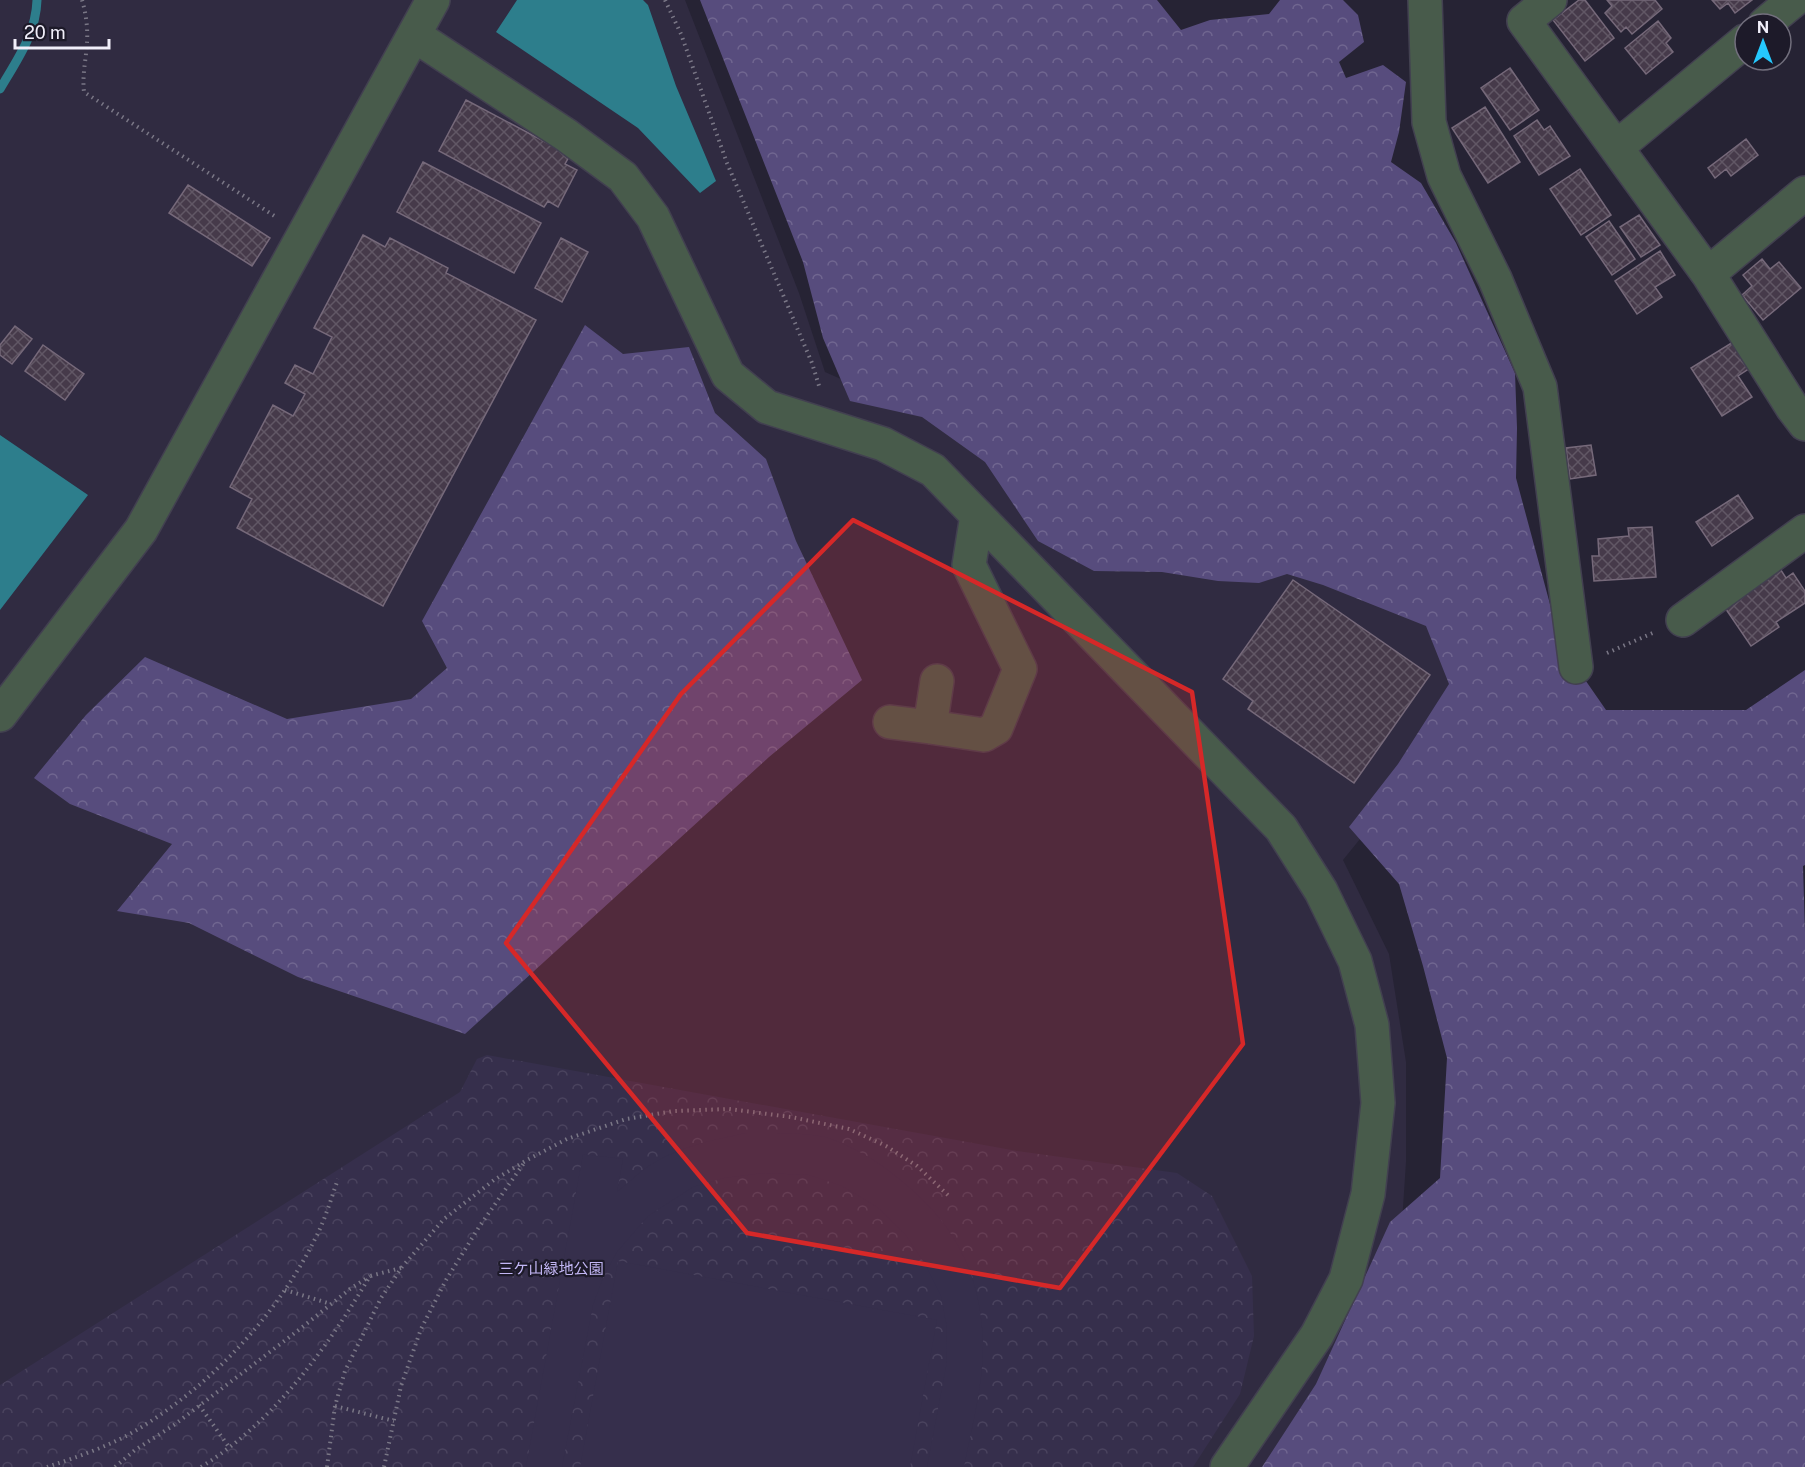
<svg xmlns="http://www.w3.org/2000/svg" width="1805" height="1467" font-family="'Public Sans','Noto Sans JP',sans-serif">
<defs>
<pattern id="forest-crowns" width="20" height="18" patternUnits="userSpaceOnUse" patternTransform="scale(1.5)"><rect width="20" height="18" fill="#574c7d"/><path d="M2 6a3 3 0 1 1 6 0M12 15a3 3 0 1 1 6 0" fill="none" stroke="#706690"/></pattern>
<pattern id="park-crowns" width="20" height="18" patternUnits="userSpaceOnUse" patternTransform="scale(1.5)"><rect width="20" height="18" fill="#362f4c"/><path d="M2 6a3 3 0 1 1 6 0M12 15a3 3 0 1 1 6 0" fill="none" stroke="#4a435e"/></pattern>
<pattern id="building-cross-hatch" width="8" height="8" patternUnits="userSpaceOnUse" patternTransform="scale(1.5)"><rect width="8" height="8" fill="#463a4a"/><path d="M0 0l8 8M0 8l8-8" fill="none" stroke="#615765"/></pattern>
</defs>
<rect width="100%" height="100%" fill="#262334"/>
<!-- built -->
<path fill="#302b41" d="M0 0H685L799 293 825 372 866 390 1331 556 1454 617 1476 696 1343 860 1389 954 1406 1062V1162L1400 1253 1288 1467H0Z"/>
<!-- forest -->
<path fill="url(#forest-crowns)" d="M700 0H1157L1181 30 1210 20 1269 14 1280 0H1343L1358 15 1364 42 1339 62 1346 78 1383 65 1406 82 1399 132 1391 162 1421 183 1456 243 1515 373 1517 428 1516 478 1561 645 1606 710H1746L1805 670V865L1803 866 1805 932V1467H1262L1316 1384 1390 1222 1440 1178 1447 1058 1423 966 1399 884 1349 827 1398 764 1449 684 1426 626 1323 585 1287 574 1259 583 1218 581 1162 572 1094 571 1038 541 985 462 922 417 850 401 823 338 803 262Z
M585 325 623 354 689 347 715 413 766 459 796 541 862 680 769 757 465 1034 298 977 189 923 117 911 172 844 70 804 34 778 86 715 145 657 287 719 411 699 447 668 422 621Z"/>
<!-- park -->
<path fill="url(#park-crowns)" d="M487 1055 1017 1151 1177 1173 1212 1196 1252 1276 1254 1336 1240 1394 1193 1467H0V1385L460 1092 477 1059Z"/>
<!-- pitch -->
<path fill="#362f4c" d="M747 1133C770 1133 803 1132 825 1137 846 1143 872 1158 889 1171 950 1217 979 1264 983 1340 984 1383 972 1426 964 1467H927L946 1367 947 1328 941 1296 925 1264 905 1234 877 1207 842 1186 809 1175 765 1173 724 1178 693 1187 648 1216 617 1252 604 1275 593 1305 562 1467H526L583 1154 623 1159 617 1192C626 1185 634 1177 642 1171 672 1148 711 1140 747 1133Z
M618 1261 937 1320 910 1467H580Z"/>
<!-- water -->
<path fill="#2d7e8c" d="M517 0H643L648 5 676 86 716 181 700 193 638 128 496 32Z
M0 435 88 495 0 610Z"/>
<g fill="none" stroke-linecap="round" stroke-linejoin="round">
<!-- stream -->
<path stroke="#2d7e8c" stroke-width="9" d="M0 89C17 60 36 34 37 0"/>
</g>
<!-- building -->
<path fill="url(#building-cross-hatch)" stroke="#76697a" stroke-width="1.5" d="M1579 0H1585L1614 38 1585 61 1553 20Z
M1607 0H1655L1662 9 1632 34 1626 27 1621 32 1605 13 1612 6Z
M1712 0H1752L1735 13 1728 3 1720 9Z
M1658 21 1671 38 1666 43 1673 52 1646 74 1625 48Z
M1510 68 1539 110 1510 130 1481 88Z
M466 100 570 155 565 164 577 170 558 207 548 201 544 207 439 151Z
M1485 107 1520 162 1488 183 1452 128Z
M1537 120 1544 130 1550 126 1570 156 1539 175 1514 136Z
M1746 139 1758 155 1731 176 1726 169 1715 178 1708 168Z
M423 162 541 223 514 273 397 212Z
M1580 169 1611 215 1581 235 1550 189Z
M188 185 270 238 252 266 169 213Z
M1639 215 1660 245 1641 257 1620 227Z
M1609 221 1635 259 1612 275 1586 237Z
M363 235 385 247 390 238 448 268 446 273 536 320 383 606 237 528 252 499 230 487 273 405 293 416 305 394 285 383 295 365 313 374 332 337 314 328Z
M561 238 588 252 562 302 535 288Z
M1660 251 1675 275 1655 287 1662 297 1637 314 1615 281Z
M1762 259 1770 269 1779 262 1801 288 1763 320 1742 295 1752 286 1743 275Z
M15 326 32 339 12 364 0 355V345Z
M1733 342 1750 368 1738 376 1752 397 1722 416 1691 368Z
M43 345 84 374 65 400 25 371Z
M1591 445 1596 475 1570 479 1566 448Z
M1738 495 1753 518 1712 546 1696 522Z
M1652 527 1656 577 1594 581 1592 556H1599L1598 539 1629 536 1628 528Z
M1777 564 1786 578 1793 573 1805 591V603L1776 622 1779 627 1751 646 1721 602Z
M1293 580 1430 675 1354 783 1248 709 1253 701 1223 679Z"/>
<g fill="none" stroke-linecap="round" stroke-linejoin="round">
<!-- minor casing -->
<g stroke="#424050" stroke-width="36">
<path id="minor" d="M1425 0 1429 122 1444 176 1495 279 1540 387 1576 667
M1550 0 1524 21 1708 274 1792 407 1805 424
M1765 24 1794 0
M414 35 566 135 623 177 653 217 728 375 767 407 883 444 933 470 1281 828 1321 891 1355 961 1372 1025 1378 1103 1368 1194 1346 1279 1317 1335 1227 1467
M1617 147 1745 41
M1708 274 1805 193
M1683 620 1805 531
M0 715 141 530 433 0
M890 722 930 727 984 735 996 728 1020 669 969 565 977 515
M930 727 937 681"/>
</g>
<!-- path -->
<path stroke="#7a7786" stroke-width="4" stroke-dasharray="1.5 4.5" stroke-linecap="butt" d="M82 0C86 13 88 29 87 43 86 60 82 75 84 92L276 217
M665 0 681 34 727 163 812 363 820 389
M1607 653 1655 632
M285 1290 331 1304
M199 1405 229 1447
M335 1406 394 1421
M47 1467C77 1457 113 1445 140 1428 212 1384 277 1315 315 1239 325 1220 331 1199 338 1179
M115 1467 135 1450 174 1425 300 1329 350 1289 370 1276
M201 1467C274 1422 327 1348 370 1276L401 1268
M327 1467 335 1406 345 1371 381 1298 402 1267 444 1219 494 1180 527 1160 567 1139 626 1119 674 1111 729 1109 791 1117 849 1129 886 1146 917 1166 951 1198
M384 1467 401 1386 421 1329 446 1280 479 1227 524 1163"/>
<!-- minor -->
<use href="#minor" stroke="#485b4b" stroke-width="33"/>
</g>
<!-- marked area -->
<path fill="#d62828" fill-opacity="0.2" stroke="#d62828" stroke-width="4.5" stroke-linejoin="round" d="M853 520 1192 692 1243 1044 1060 1288 747 1233 506 943 681 694Z"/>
<g text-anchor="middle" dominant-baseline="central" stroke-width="4.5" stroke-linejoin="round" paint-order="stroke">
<!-- park labels -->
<g font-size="15" fill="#c2b6f4" stroke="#1d1a29">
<text x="551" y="1268">三ケ山緑地公園</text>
</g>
</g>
<!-- north arrow -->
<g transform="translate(1763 42)"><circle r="28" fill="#1d1a29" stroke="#726f7d" stroke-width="1.5"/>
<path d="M0-4.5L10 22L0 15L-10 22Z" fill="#25c9fe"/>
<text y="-9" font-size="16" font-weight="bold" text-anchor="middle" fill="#f1effa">N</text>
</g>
<!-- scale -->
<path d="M15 39v9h94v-9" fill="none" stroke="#f1effa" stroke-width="3"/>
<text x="24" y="39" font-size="18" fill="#f1effa" stroke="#1d1a29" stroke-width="4.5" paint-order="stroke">20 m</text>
</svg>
